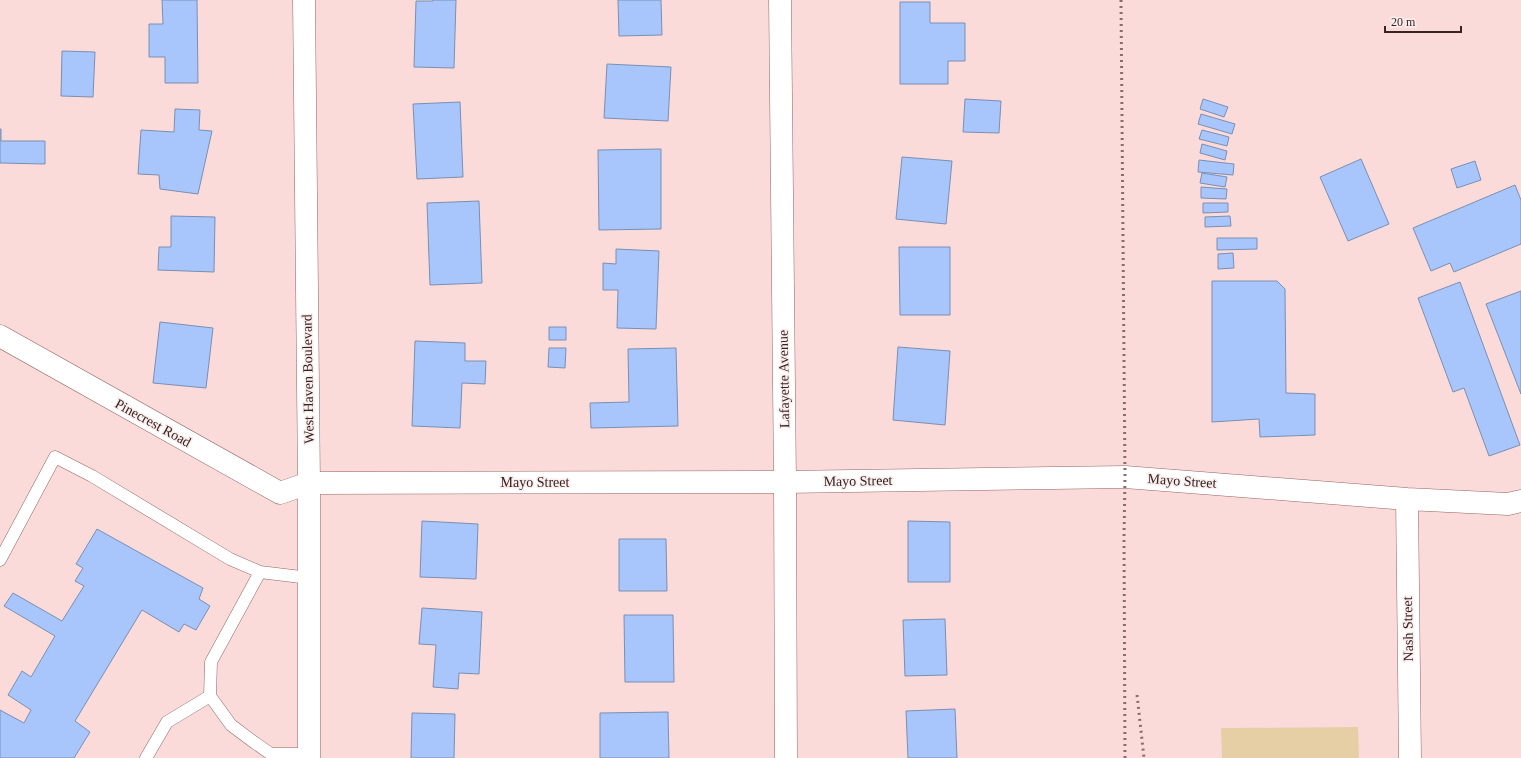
<svg xmlns="http://www.w3.org/2000/svg" width="1521" height="758" font-family="'Times New Roman',serif">
<rect width="100%" height="100%" fill="#fbdbd9"/>
<!-- green -->
<path fill="#e7cfa5" d="M1358 727 1359 758H1222L1221 728Z"/>
<!-- building -->
<path fill="#a8c6fc" stroke="#7a8fb3" d="M162 0H197L198 83H165V57H149V24H163Z
M433 0H456L454 68 414 67 416 1H433Z
M618 0H661L662 35 619 36Z
M900 2H930V23H965V61H948V84H900Z
M62 51 95 52 93 97 61 96Z
M607 64 671 67 668 121 604 118Z
M965 99 1001 101 999 133 963 132Z
M1203 99 1228 107 1224 117 1200 109Z
M460 102 463 177 417 179 413 104Z
M175 109 200 110 199 130 212 131 198 194 160 189 159 175 138 174 141 130 174 132Z
M1201 114 1235 124 1232 134 1198 124Z
M0 129H1V141H45V164L0 163Z
M1202 130 1229 137 1227 146 1199 139Z
M1202 144 1227 151 1225 160 1200 153Z
M661 149V229L599 230 598 150Z
M902 157 952 161 946 224 896 219Z
M1361 159 1389 224 1348 241 1320 177Z
M1199 160 1234 164 1233 175 1198 172Z
M1475 161 1481 180 1457 188 1451 169Z
M1202 173 1227 177 1225 187 1200 183Z
M1515 185 1521 200V244L1454 272 1450 263 1431 271 1413 228Z
M1201 187 1227 189 1226 199 1201 198Z
M479 201 482 283 430 285 427 203Z
M1203 203H1228V212L1203 213Z
M171 216 215 217 214 272 158 270 159 247H171Z
M1230 216 1231 226 1205 227V217Z
M1217 238H1257V249L1217 250Z
M899 247H950V315H900Z
M616 249 659 251 656 329 617 328 618 290H603V263L616 264Z
M1233 253 1234 268 1218 269V254Z
M1212 281H1277L1285 289 1286 393 1315 394V435L1260 437 1259 419 1212 422Z
M1460 282 1520 445 1489 456 1464 388 1453 392 1418 298Z
M1521 291V394L1486 304Z
M160 322 213 328 206 388 153 383Z
M549 327H566V340H549Z
M415 341 465 343V361H486L485 384 462 383 460 428 412 426Z
M898 347 950 351 945 425 893 420Z
M549 348H566L565 368 548 367Z
M676 348 678 426 591 428 590 403 629 402 628 349Z
M422 521 478 524 476 579 420 577Z
M908 521 950 522V582H908Z
M97 529 203 588 199 599 210 606 196 630 184 624 179 632 142 610 75 721 90 732 74 758H0V710L24 723 31 710 8 695 22 671 31 677 55 636 4 606 13 593 62 621 84 586 75 581 83 568 76 564Z
M619 539H666L667 591H619Z
M422 608 482 612 479 674 459 673 458 689 433 687 436 645 419 644Z
M624 615H673L674 682H625Z
M945 619 947 675 905 676 903 620Z
M955 709 957 758H908L906 711Z
M668 712 669 758H600V713Z
M412 713 455 714 454 758H411Z"/>
<g fill="none" stroke-linecap="round" stroke-linejoin="round">
<!-- lane casing -->
<g stroke="#936563" stroke-width="13">
<path id="lane" d="M0 560 55 457 92 476 230 559 260 572
M210 696 231 725 255 743 271 754H309
M146 758 167 722 210 696 211 662 260 572 309 578"/>
</g>
<!-- street casing -->
<g stroke="#936563" stroke-width="23">
<path id="street" d="M780 0 785 482 786 758
M0 336 280 493 309 483"/>
</g>
<!-- secondary casing -->
<g stroke="#936563" stroke-width="23">
<path id="secondary" d="M304 0 309 483V758
M309 483 785 482 1125 477 1407 499 1508 504 1521 501
M1407 499 1410 758"/>
</g>
<!-- lane -->
<use href="#lane" stroke="#fff" stroke-width="12"/>
<!-- street -->
<use href="#street" stroke="#fff" stroke-width="22"/>
<!-- secondary -->
<use href="#secondary" stroke="#fff" stroke-width="22"/>
<!-- rail -->
<path stroke="#866e6d" stroke-width="3" stroke-dasharray="2 4" stroke-linecap="butt" d="M1121 0 1125 477 1124 537 1125 758
M1137 695 1144 758"/>
</g>
<g text-anchor="middle" dominant-baseline="central" stroke-width="3" stroke-linejoin="round" paint-order="stroke">
<!-- street labels -->
<g font-size="14" fill="#362322" stroke="#f9eeed">
<text transform="translate(308 379) rotate(-91)">West Haven Boulevard</text>
<text transform="translate(784 379) rotate(-91)">Lafayette Avenue</text>
<text transform="translate(153 423) rotate(29)">Pinecrest Road</text>
<text transform="translate(858 481) rotate(-1)">Mayo Street</text>
<text transform="translate(1182 481) rotate(4)">Mayo Street</text>
<text x="535" y="482">Mayo Street</text>
<text transform="translate(1408 629) rotate(-91)">Nash Street</text>
</g>
</g>
<!-- scale -->
<path d="M1385 26v6h76v-6" fill="none" stroke="#362322" stroke-width="2"/>
<text x="1391" y="26" font-size="12" fill="#362322" stroke="#f9eeed" stroke-width="3" paint-order="stroke">20 m</text>
</svg>
